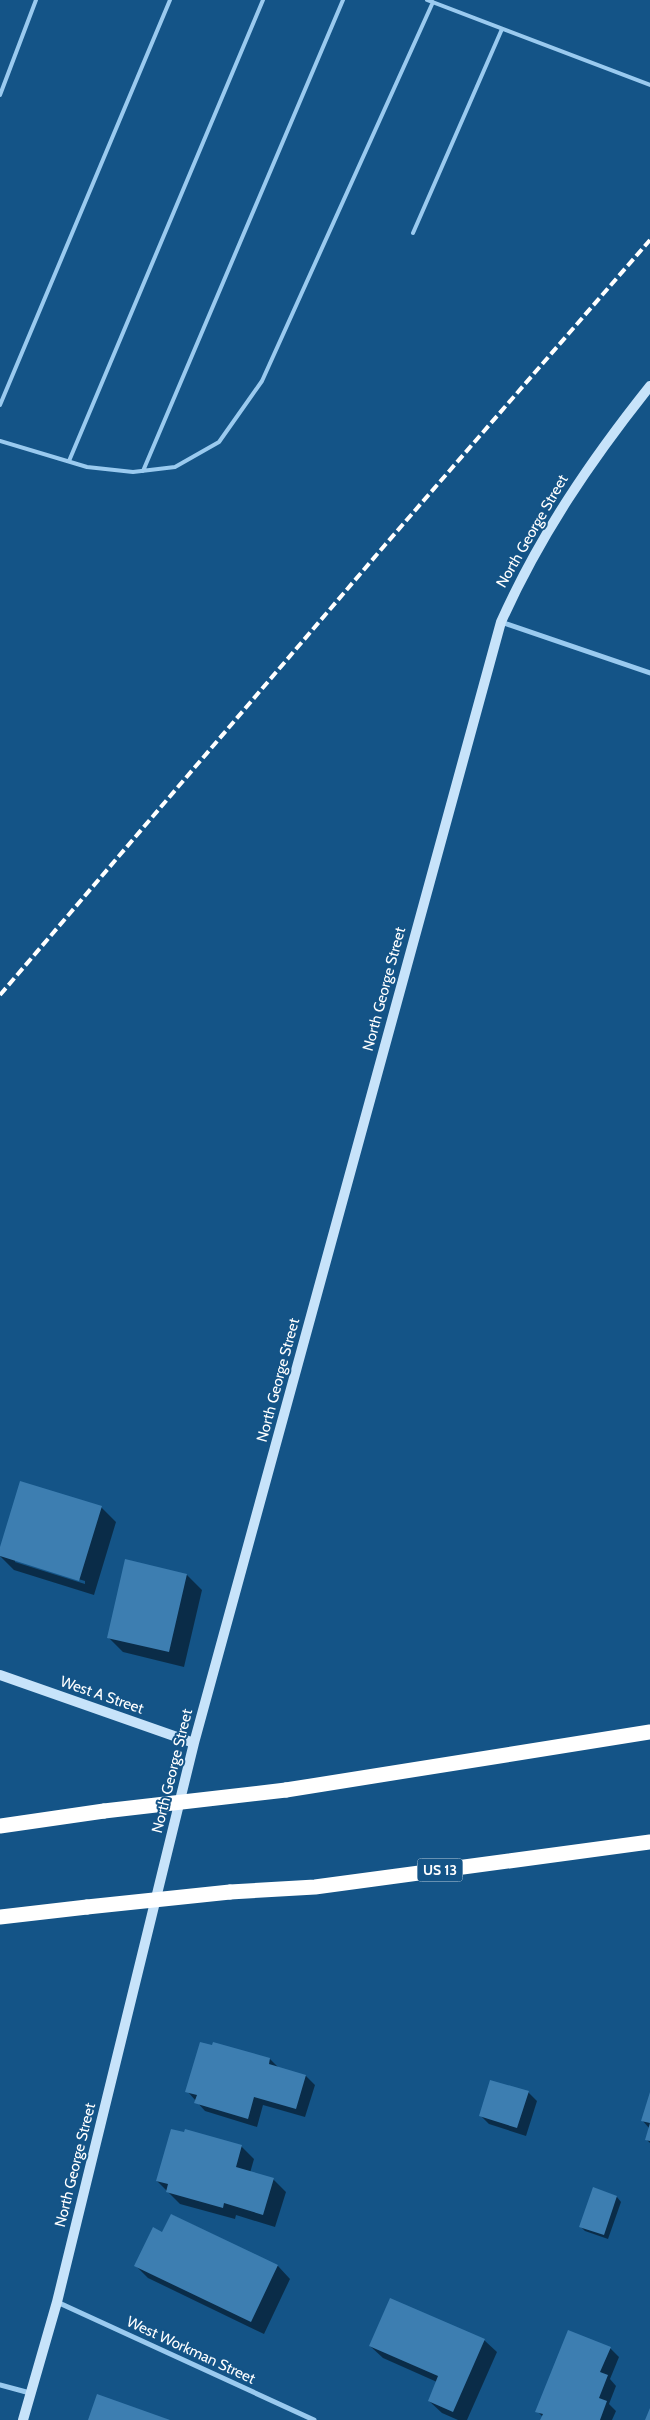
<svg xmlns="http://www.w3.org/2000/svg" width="650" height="2420" font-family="Cabin,sans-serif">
<rect width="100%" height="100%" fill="#145487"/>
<!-- shadow -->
<path fill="#0007" fill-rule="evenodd" d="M101 1507 116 1522 94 1595 14 1570 0 1556V1553ZM15 1560 85 1581V1584L15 1562Z
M126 1561 187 1575 202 1590 184 1667 123 1652 108 1637Z
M270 2059 279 2068 306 2076 315 2085 305 2117 263 2105 257 2127 205 2111 187 2091Z
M528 2092 537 2101 526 2136 489 2124 480 2115Z
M650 2095V2143L646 2139 649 2128 642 2120Z
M241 2146 254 2159 250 2173 273 2179 286 2192 275 2227 236 2215 235 2219 180 2204 157 2181Z
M594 2189 617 2197 621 2202 608 2239 585 2231 580 2226Z
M172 2215 278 2266 290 2279 264 2334 148 2278 136 2266 163 2234Z
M484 2340 497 2352 467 2420H458L442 2413 429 2401 437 2382 383 2358 370 2346Z
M610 2348 619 2357 610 2379 616 2386 609 2404 616 2411 612 2420H542L543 2417 537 2411Z"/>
<!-- building -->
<path fill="#3d7eb1" d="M20 1481 102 1506 79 1581 0 1556V1547Z
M125 1559 187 1574 169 1652 107 1638Z
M200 2042 212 2045 213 2042 270 2058 269 2064 306 2075 296 2109 254 2097 248 2119 194 2103 197 2095 185 2092Z
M490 2080 529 2091 517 2128 479 2116Z
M650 2092V2141L645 2140 650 2123 641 2121Z
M171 2129 184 2132 185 2129 242 2145 236 2167 274 2178 263 2215 224 2203 223 2208 166 2192 168 2184 156 2181Z
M593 2187 617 2196 604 2235 579 2227Z
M171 2214 278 2265 251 2322 134 2266 153 2227 162 2232Z
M390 2298 485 2339 453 2412 428 2401 438 2376 369 2346Z
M568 2330 611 2347 600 2372 608 2375 599 2398 607 2401 600 2420H540L543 2414 535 2412Z
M97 2394 170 2420H88Z
M650 2408V2420H645Z"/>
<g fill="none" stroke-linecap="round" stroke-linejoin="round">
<!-- lane -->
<path stroke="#9acaef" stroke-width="4" d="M427 0 650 85
M0 95 36 0
M413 233 502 29
M0 405 170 0
M0 441 87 467 133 472 175 467 219 442 262 381 433 2
M69 461 263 0
M143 471 343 0"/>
<!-- street -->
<path stroke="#9acaef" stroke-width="5" d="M501 622 650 673
M57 2302 314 2420
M0 2385 30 2393"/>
<!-- secondary -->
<path stroke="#c7e3fa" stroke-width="10" d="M0 1675 194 1743
M23 2420 57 2302 194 1743 501 622C540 535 591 460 650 386"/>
<!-- highway -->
<path stroke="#fff" stroke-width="15" d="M286 1790 650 1732
M0 1826 104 1811
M230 1892 315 1887 650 1842
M0 1917 87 1907"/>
<!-- rail -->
<path stroke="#fff" stroke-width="4" stroke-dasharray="9 4" stroke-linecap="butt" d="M0 995 385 545 650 240"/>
<!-- highway-bridge -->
<path stroke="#fff" stroke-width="15" d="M104 1811 286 1790
M87 1907 230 1892"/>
</g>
<g text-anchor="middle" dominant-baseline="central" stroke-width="4" stroke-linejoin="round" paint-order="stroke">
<!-- shield labels -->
<rect fill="#145487" stroke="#b8ccdb" stroke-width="1" x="417.5" y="1858.5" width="45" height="23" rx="4"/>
<g font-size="14" font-weight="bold" fill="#fff">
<text x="440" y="1870">US 13</text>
</g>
<!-- street labels -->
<g font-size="15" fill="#fff" stroke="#145487">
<text transform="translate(532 531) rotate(-60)">North George Street</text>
<text transform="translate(384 989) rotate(-75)">North George Street</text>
<text transform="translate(278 1380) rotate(-75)">North George Street</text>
<text transform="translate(102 1695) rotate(19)">West A Street</text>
<text transform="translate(172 1771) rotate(-76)">North George Street</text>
<text transform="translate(75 2165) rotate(-76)">North George Street</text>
<text transform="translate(191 2350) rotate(25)">West Workman Street</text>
</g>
</g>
</svg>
